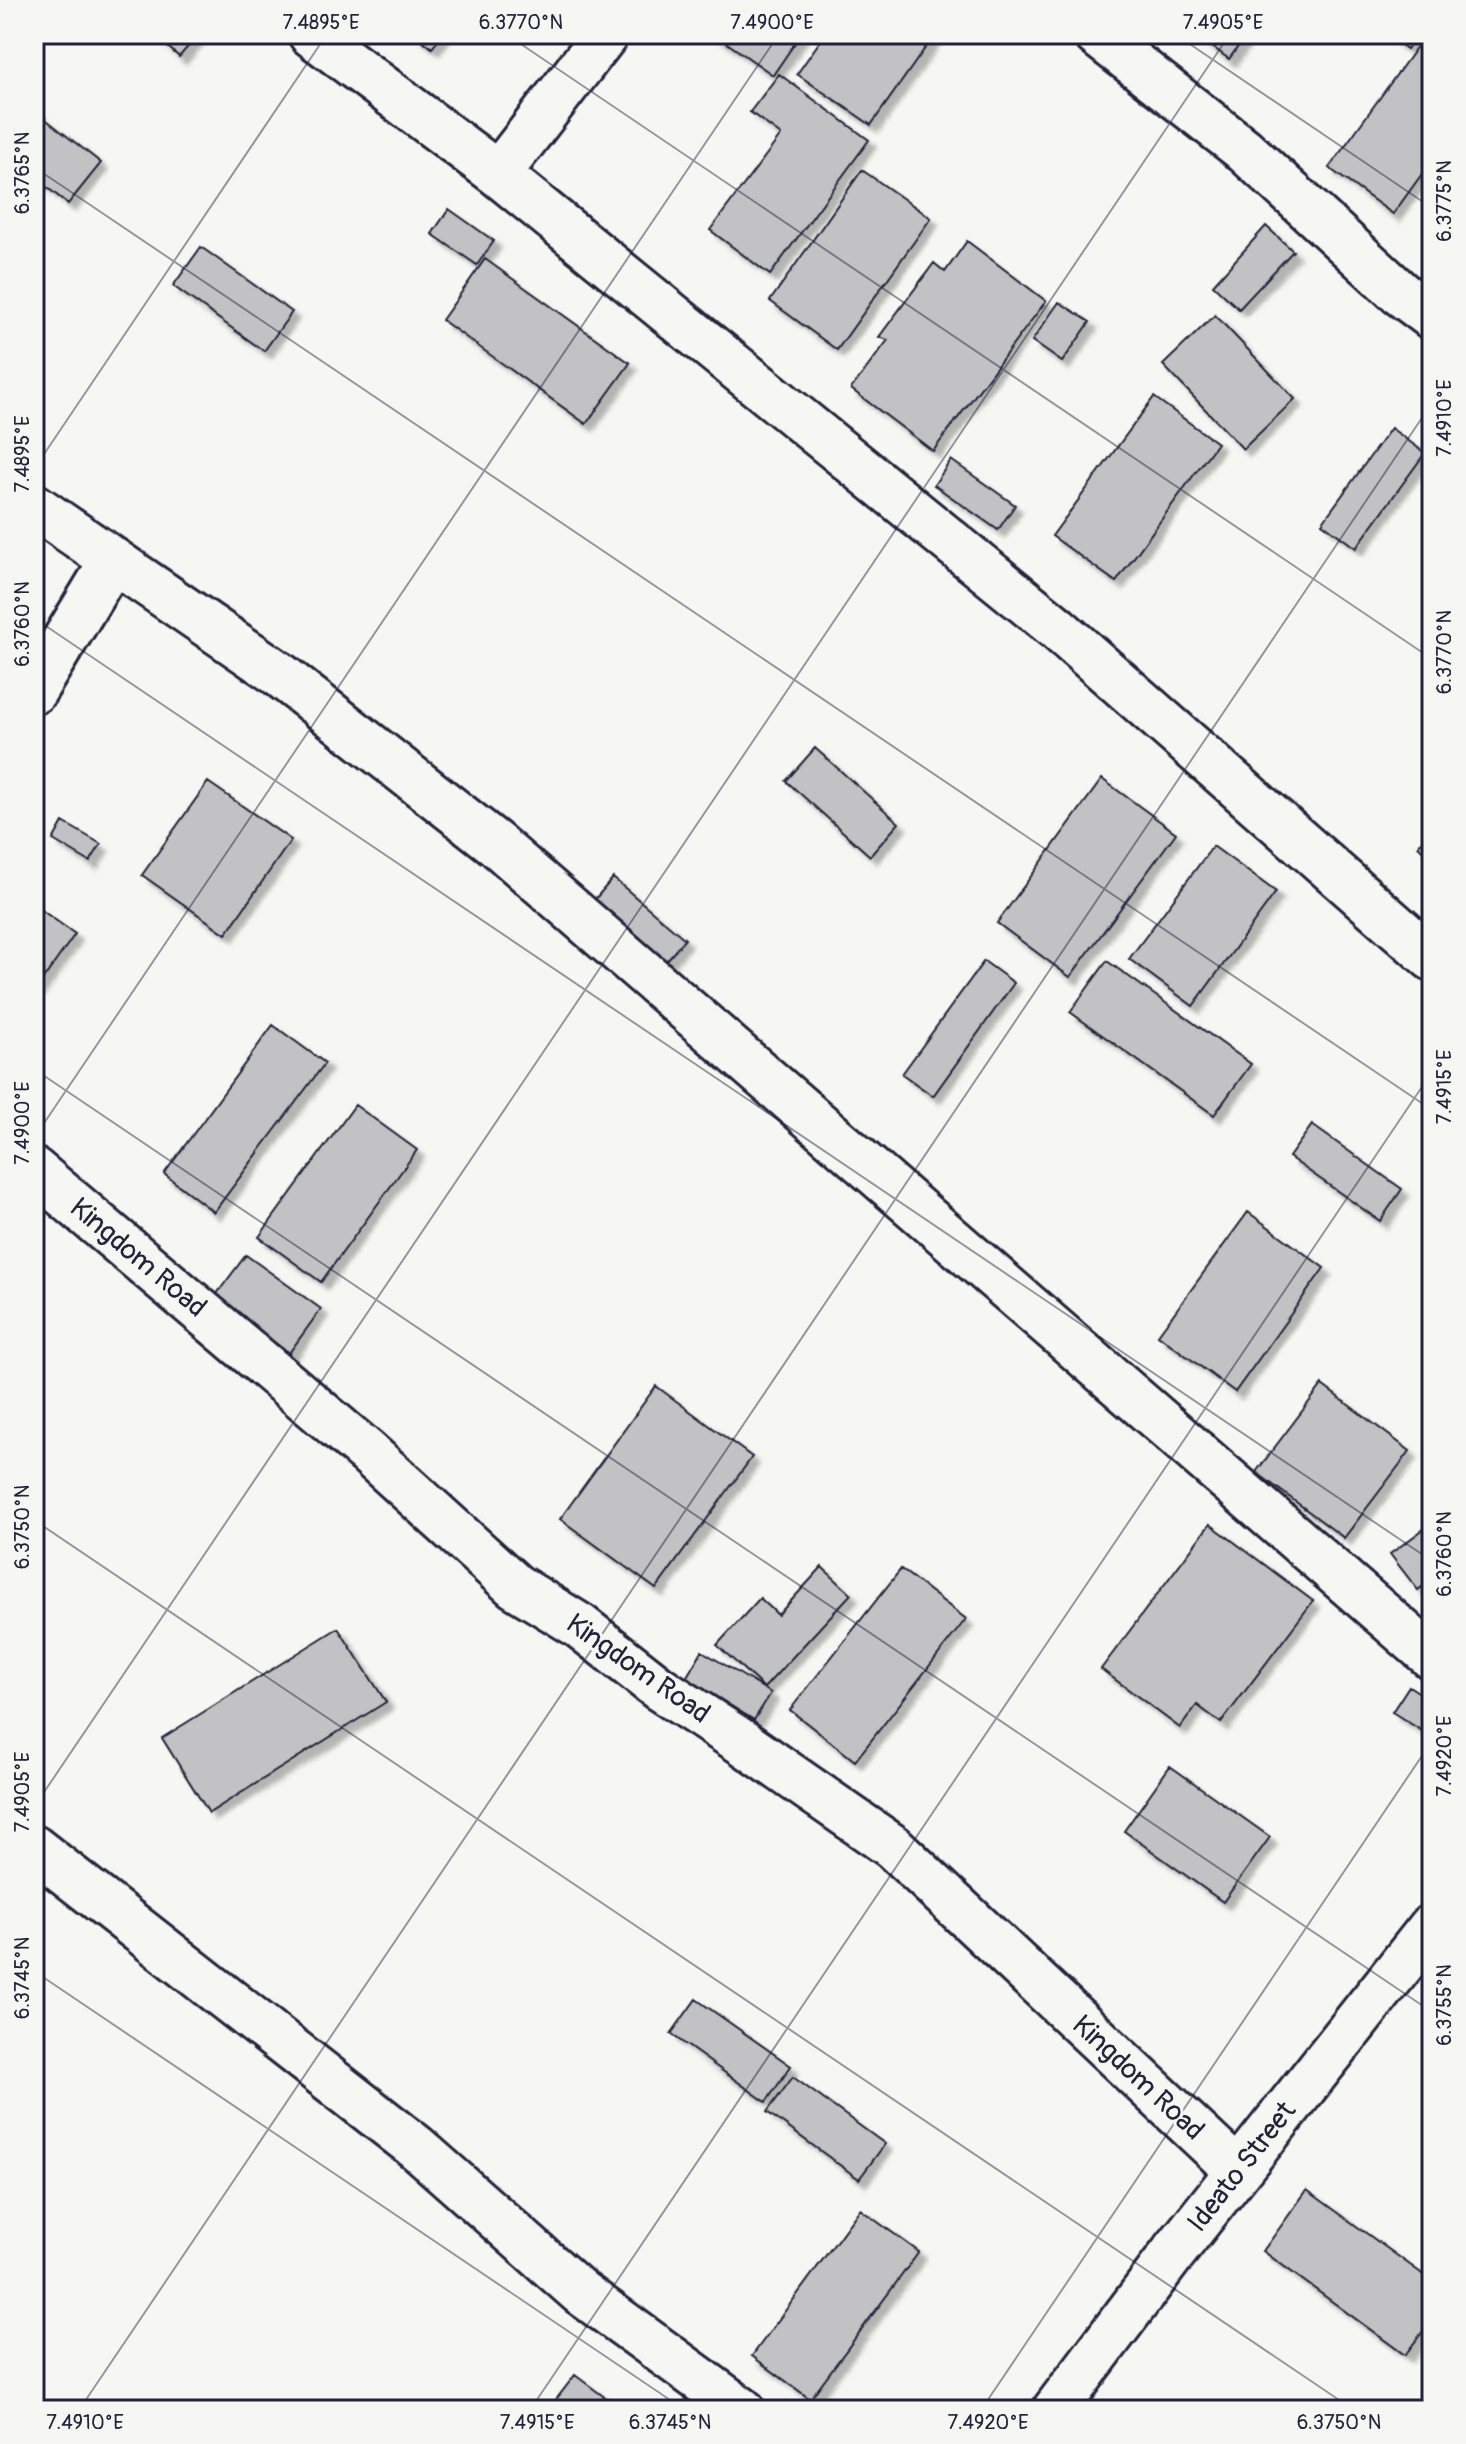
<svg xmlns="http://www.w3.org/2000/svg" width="1466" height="2444" font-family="Pangolin,sans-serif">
<defs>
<filter id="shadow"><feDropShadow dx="7" dy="7" stdDeviation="2" flood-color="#0004"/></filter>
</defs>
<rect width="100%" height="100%" fill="#f6f6f2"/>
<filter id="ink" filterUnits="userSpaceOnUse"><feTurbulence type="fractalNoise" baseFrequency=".0125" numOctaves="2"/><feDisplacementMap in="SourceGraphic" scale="16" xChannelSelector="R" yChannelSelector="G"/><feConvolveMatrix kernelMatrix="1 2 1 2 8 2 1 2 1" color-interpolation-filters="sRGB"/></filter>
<g filter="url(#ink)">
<!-- building -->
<path fill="#c2c2c4" stroke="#22223b" stroke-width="2" filter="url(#shadow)" d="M154 34H199L179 57Z
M414 34H443L432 48Z
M714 34H801L773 75Z
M825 34H935L871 125 797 74Z
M1195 34H1247L1229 59Z
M1386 34H1418L1407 49Z
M1426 34H1432V160L1393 214 1329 168Z
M779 74 869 140 770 275 710 230 781 135 750 112Z
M34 110 101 163 68 204 34 177Z
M862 170 931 218 837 350 770 301Z
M449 209 494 241 477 265 432 234Z
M1266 226 1293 251 1239 309 1213 285Z
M967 241 1046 301 933 451 851 389 888 340 879 337 934 263 945 272Z
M201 247 292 312 264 351 173 286Z
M485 259 630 363 586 424 442 320Z
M1059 302 1090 322 1062 362 1032 341Z
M1215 315 1295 399 1243 449 1163 365Z
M1154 397 1217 443 1116 582 1052 536Z
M1391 428 1425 453 1356 548 1322 523Z
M951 460 1015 505 998 530 934 485Z
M815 748 899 823 870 856 786 781Z
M1102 779 1176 833 1070 977 997 923Z
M208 782 291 840 226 934 142 875Z
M63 822 101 844 90 862 53 840Z
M1432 829V859L1418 846Z
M1213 846 1276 892 1193 1006 1129 959Z
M613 878 685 939 656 973 584 912Z
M34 905 75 934 34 992Z
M984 961 1014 983 933 1096 902 1074Z
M1107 961 1251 1064 1214 1115 1070 1012Z
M273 1025 325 1063 214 1212 164 1174Z
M355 1105 417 1150 321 1282 259 1237Z
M1312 1125 1402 1189 1380 1221 1289 1157Z
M1248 1212 1324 1268 1235 1392 1158 1335Z
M246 1255 321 1309 289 1353 213 1299Z
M1322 1385 1410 1451 1344 1538 1256 1472Z
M656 1386 752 1457 656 1589 560 1519Z
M1432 1523V1579L1418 1590 1390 1554Z
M1210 1524 1313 1601 1221 1723 1197 1705 1180 1728 1101 1669Z
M822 1567 851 1594 764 1688 717 1645 760 1598 778 1615Z
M901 1569 966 1619 855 1761 790 1710Z
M338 1628 386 1702 209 1813 162 1738Z
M702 1651 771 1693 754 1720 686 1678Z
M1409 1686 1432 1701V1737L1392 1712Z
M1170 1766 1270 1837 1223 1902 1124 1831Z
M696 1999 791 2066 766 2102 671 2034Z
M793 2077 885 2144 859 2179 767 2112Z
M1307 2190 1432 2281V2319L1405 2355 1263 2251Z
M860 2209 919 2252 810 2399 752 2356Z
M575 2375 622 2410H548Z"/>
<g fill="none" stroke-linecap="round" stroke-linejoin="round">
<!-- minor casing -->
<g stroke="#22223b" stroke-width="50">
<path id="minor" d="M311 34 498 174 1057 628 1432 958
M1096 34 1243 149 1400 293 1432 317
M498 174 606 34
M34 506 279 674 496 844 1432 1657
M34 691 113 560
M34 1170 366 1451 515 1586 580 1626 659 1688 742 1742 893 1847 1238 2171
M34 1848 416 2147 580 2292 742 2410
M1055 2410 1174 2252 1432 1926"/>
</g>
<!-- minor -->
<use href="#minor" stroke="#f6f6f2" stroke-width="44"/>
</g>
</g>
<!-- ticks -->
<path fill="none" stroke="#22223b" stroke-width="2" stroke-opacity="0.45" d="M506 34 1432 659M1175 34 1432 208M34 167 1432 1110M34 469 327 34M34 618 1432 1561M34 1069 1432 2012M34 1138 779 34M34 1520 1354 2410M34 1807 1230 34M34 1971 685 2410M79 2410 1432 403M530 2410 1432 1072M981 2410 1432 1741"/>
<g text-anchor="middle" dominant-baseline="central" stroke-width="6" stroke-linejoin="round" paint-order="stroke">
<!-- street labels -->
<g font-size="28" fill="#22223b" stroke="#f6f6f2">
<text transform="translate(138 1258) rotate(40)">Kingdom Road</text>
<text transform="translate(638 1669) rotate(35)">Kingdom Road</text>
<text transform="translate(1138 2078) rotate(43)">Kingdom Road</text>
<text transform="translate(1242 2167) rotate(-52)">Ideato Street</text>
</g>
</g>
<!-- margin -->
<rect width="1466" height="2444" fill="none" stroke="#f6f6f2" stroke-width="88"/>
<rect x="44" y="44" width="1378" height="2356" fill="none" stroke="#22223b" stroke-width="3"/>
<g font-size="20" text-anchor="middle" fill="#22223b">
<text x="321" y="29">7.4895°E</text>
<text x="521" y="29">6.3770°N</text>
<text x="772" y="29">7.4900°E</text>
<text x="1223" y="29">7.4905°E</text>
<text transform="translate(22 173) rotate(-90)" y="7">6.3765°N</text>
<text transform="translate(1444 201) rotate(-90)" y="7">6.3775°N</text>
<text transform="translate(1444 418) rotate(-90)" y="7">7.4910°E</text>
<text transform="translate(22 454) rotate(-90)" y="7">7.4895°E</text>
<text transform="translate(22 624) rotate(-90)" y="7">6.3760°N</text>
<text transform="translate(1444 652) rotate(-90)" y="7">6.3770°N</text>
<text transform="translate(1444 1087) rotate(-90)" y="7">7.4915°E</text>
<text transform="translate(22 1123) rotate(-90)" y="7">7.4900°E</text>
<text transform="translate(22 1527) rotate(-90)" y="7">6.3750°N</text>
<text transform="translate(1444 1554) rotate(-90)" y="7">6.3760°N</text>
<text transform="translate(1444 1756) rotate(-90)" y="7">7.4920°E</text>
<text transform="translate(22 1792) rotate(-90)" y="7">7.4905°E</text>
<text transform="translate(22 1978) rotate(-90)" y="7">6.3745°N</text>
<text transform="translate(1444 2005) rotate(-90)" y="7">6.3755°N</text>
<text x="85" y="2429">7.4910°E</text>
<text x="537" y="2429">7.4915°E</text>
<text x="670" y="2429">6.3745°N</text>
<text x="988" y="2429">7.4920°E</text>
<text x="1339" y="2429">6.3750°N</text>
</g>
</svg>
